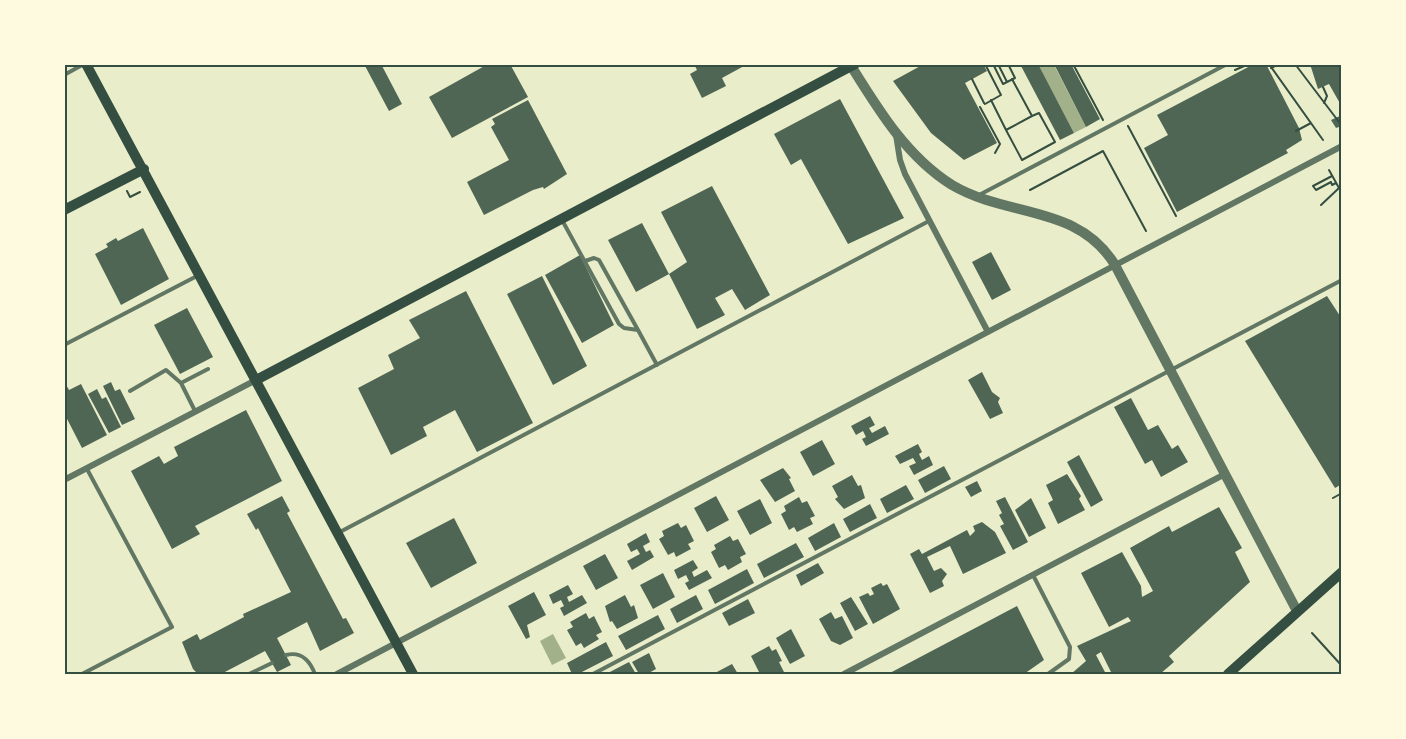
<svg xmlns="http://www.w3.org/2000/svg" width="1406" height="739" font-family="Lato,sans-serif">
<rect width="100%" height="100%" fill="#e9edc9"/>
<!-- water -->
<path fill="#a3b18a" d="M1038 65H1054L1086 127 1074 133Z
M553 634 566 658 552 665 540 641Z"/>
<!-- building -->
<path fill="#4f6655" d="M364 64H381L402 104 389 111Z
M488 64H510L528 97 452 138 429 97Z
M694 64H743L744 66 722 78 726 86 702 98 690 74 697 70Z
M924 64H983L987 71 965 83 997 143 964 160 931 133 893 81Z
M1020 64H1038L1074 133 1060 140Z
M1054 64H1071L1100 119 1086 127Z
M1254 64H1266L1299 128 1302 140 1286 150 1288 153 1177 212 1144 148 1168 135 1157 115Z
M1310 64H1342V107L1329 84 1318 89Z
M840 99 904 218 848 244 801 159 791 165 774 134Z
M528 100 567 174 544 189 543 187 533 190 484 215 467 182 509 160 491 127 495 124 492 119Z
M1342 115V126L1336 128 1331 120Z
M712 186 770 295 745 310 732 289 715 298 725 315 697 329 669 274 687 262 661 212Z
M642 223 669 274 636 292 608 240Z
M143 228 169 279 121 305 95 254 108 247 106 244 116 238 118 241Z
M991 252 1011 290 992 300 972 262Z
M580 255 614 325 582 343 545 275Z
M542 276 587 366 553 385 507 294Z
M466 291 533 423 477 452 455 410 423 427 427 436 391 455 358 388 394 369 388 355 420 338 409 320Z
M1327 296 1342 319V484L1335 488 1245 341Z
M187 308 213 357 180 374 154 325Z
M982 372 992 392 1000 398 998 402 1003 413 990 419 968 380Z
M64 381 69 390 81 384 107 435 82 448 64 413Z
M111 382 115 391 120 389 135 419 122 425 103 386Z
M97 389 102 399 106 397 121 427 109 433 88 394Z
M1131 398 1148 430 1158 425 1172 449 1178 445 1188 462 1161 477 1152 460 1145 464 1114 407Z
M246 410 282 481 195 526 200 534 172 549 131 471 159 456 164 464 178 456 174 447Z
M870 416 875 425 869 428 872 433 885 426 889 434 866 446 862 439 866 437 863 431 856 435 851 426Z
M822 440 835 464 813 476 800 452Z
M918 444 922 452 919 454 922 460 929 456 933 465 914 475 909 466 916 463 913 458 900 464 895 456Z
M1079 455 1103 500 1091 507 1067 462Z
M944 466 951 479 925 493 918 480Z
M783 468 791 478 789 479 795 491 775 502 760 480Z
M1067 474 1081 496 1079 499 1085 510 1058 524 1048 503 1053 500 1046 485Z
M852 475 858 486 861 485 865 498 844 509 835 499 838 497 832 486Z
M977 481 982 491 971 497 965 487Z
M906 485 914 499 887 513 880 499Z
M282 496 290 511 287 513 343 619 346 618 354 633 320 651 307 622 277 638 291 665 277 672 265 651 221 674H198L193 669 182 642 197 634 200 640 244 617 243 614 291 592 258 528 256 530 247 514Z
M716 496 729 520 707 532 694 508Z
M799 497 802 503 807 501 815 516 810 518 813 524 797 532 794 527 789 530 781 514 786 511 784 506Z
M1005 497 1028 542 1013 550 1000 526 1004 524 999 515 1002 513 996 501Z
M1031 498 1046 528 1029 537 1015 510Z
M760 499 772 523 750 535 737 511Z
M870 504 877 518 850 532 843 519Z
M1219 507 1242 548 1235 552 1250 582 1169 656 1174 662 1160 674H1112L1101 652 1096 655 1106 674H1071L1086 661 1077 646 1131 621 1128 617 1109 627 1081 573 1122 552 1141 586 1142 597 1153 591 1130 548 1169 526 1172 532Z
M454 518 477 563 431 588 406 543Z
M982 522 995 532 1006 553 963 574 950 546 927 557 934 571 941 568 947 574 942 581 944 586 930 593 910 554 919 549 922 554 967 530 970 536 975 531 973 526Z
M678 523 681 528 686 525 694 541 688 544 691 549 676 557 674 552 668 555 659 539 664 536 662 531Z
M834 523 841 537 815 551 808 538Z
M646 533 650 542 643 546 646 552 650 550 654 557 632 570 627 561 640 554 637 549 631 552 627 544Z
M730 536 733 541 738 539 746 554 740 557 742 562 728 570 725 565 719 568 711 552 716 549 714 545Z
M796 543 804 557 764 578 757 564Z
M605 554 618 578 596 590 583 566Z
M693 560 698 568 692 572 694 577 707 570 712 578 689 590 685 583 689 581 686 575 678 579 674 570Z
M818 563 824 573 801 586 796 575Z
M747 569 754 583 715 604 708 590Z
M663 573 675 597 653 609 640 585Z
M881 583 883 586 887 584 900 609 873 624 859 597 868 593 870 596 874 594 871 588Z
M568 585 573 594 567 597 569 602 582 595 587 603 564 616 560 608 564 606 561 600 553 604 549 595Z
M534 592 546 615 527 625 530 637 526 639 508 606Z
M625 595 631 607 634 605 638 618 617 629 612 621 610 622 605 606Z
M696 595 703 609 677 623 670 609Z
M851 597 868 624 855 631 840 603Z
M748 599 755 613 729 626 722 613Z
M1017 606 1044 660 1024 674H888Z
M831 612 835 619 842 616 853 638 840 645 831 641 819 619Z
M586 613 589 619 594 616 602 632 596 635 599 639 584 648 581 643 576 646 567 630 573 627 570 622Z
M658 615 665 629 626 650 618 636Z
M791 629 805 656 790 664 776 638Z
M606 642 613 656 578 674H572L567 663Z
M769 646 772 651 776 649 782 661 779 662 784 672 779 674H760L751 656Z
M649 653 656 669 647 674H639L632 662Z
M629 662 636 674H606Z
M732 664 738 674H713Z"/>
<g fill="none" stroke-linecap="round" stroke-linejoin="round">
<!-- path -->
<path stroke="#344e41" stroke-width="2" d="M993 64 1003 84 1007 82 998 64
M1073 64 1103 120
M1269 64 1323 140
M1295 64 1342 126
M1271 68 1279 64
M1235 70 1249 64
M972 79 984 103
M1007 82 1015 78 1008 64
M1323 87 1327 96 1324 103
M991 100 1006 130 1032 116 1012 79
M985 104 1001 95 985 64
M980 107 1000 144 995 153
M1128 126 1176 216
M1006 130 1022 160 1055 142 1039 113 1032 116
M1296 131 1311 123
M1332 176 1313 186 1316 190 1331 182 1332 185 1336 183
M1030 190 1103 151 1146 231
M127 191 130 197 140 192
M1321 205 1339 188 1329 170
M1333 498 1342 493
M1312 633 1342 666"/>
<!-- service -->
<path stroke="#617663" stroke-width="4" d="M64 75 84 64
M981 194 1227 64
M562 220 619 324 624 328 638 330 657 365
M585 261 594 258 599 260 638 330
M64 345 197 276
M130 391 166 370 181 383
M195 411 181 383 208 369
M338 533 929 221
M1033 575 1070 647 1069 659 1048 674
M286 655C302 651 310 661 315 674
M82 674 172 627 87 469
M249 674 272 663
M593 674 1342 280"/>
<!-- minor -->
<path stroke="#617663" stroke-width="6" d="M896 135 900 160 905 174 988 332
M64 480 256 380
M337 674 1342 146
M844 674 1225 474"/>
<!-- tertiary -->
<path stroke="#617663" stroke-width="10" d="M850 64C878 109 906 156 952 185 1008 218 1078 204 1115 265L1297 611"/>
<!-- secondary -->
<path stroke="#344e41" stroke-width="10" d="M86 64 413 674
M64 210 144 169
M256 380 855 64
M1228 674 1342 572"/>
</g>
<!-- border -->
<rect width="1406" height="739" fill="none" stroke="#fefae0" stroke-width="132"/>
<rect x="66" y="66" width="1274" height="607" fill="none" stroke="#344e41" stroke-width="2"/>
</svg>
